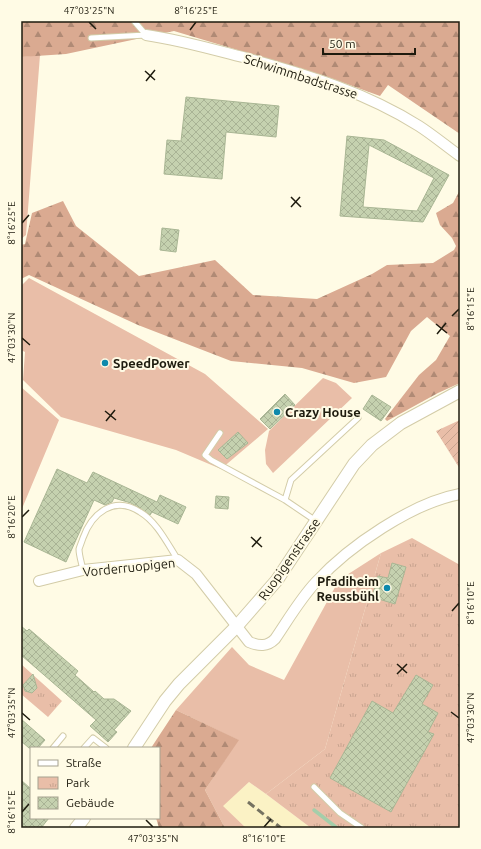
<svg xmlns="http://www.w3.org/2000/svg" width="481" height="849" font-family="Ubuntu,sans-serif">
<defs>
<pattern id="forest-firs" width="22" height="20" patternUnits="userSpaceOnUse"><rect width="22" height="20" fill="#daaa91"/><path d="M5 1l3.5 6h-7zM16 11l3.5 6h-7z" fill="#b08a75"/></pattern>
<pattern id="park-tufts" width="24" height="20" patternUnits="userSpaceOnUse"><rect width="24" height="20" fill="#e9bea8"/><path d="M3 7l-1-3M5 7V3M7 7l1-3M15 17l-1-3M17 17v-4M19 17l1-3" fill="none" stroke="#c7a38f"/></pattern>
<pattern id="garden-furrows" width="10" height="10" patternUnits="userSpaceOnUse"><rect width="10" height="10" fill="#e9bea8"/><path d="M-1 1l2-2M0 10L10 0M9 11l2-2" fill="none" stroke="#c7a38f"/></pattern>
<pattern id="building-cross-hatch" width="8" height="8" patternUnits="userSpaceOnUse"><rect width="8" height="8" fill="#c5d1af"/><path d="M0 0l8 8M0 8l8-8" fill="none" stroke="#a9b395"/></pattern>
</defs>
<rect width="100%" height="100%" fill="#fffbe5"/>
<!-- built -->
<path fill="#fbf2c5" d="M249 782 266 794 311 828H246L222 806Z"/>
<!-- grass -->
<path fill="#e9bea8" d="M40 55 26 235 21 239V57Z
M29 278 205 374 268 429 221 469 176 450 61 417 23 380 25 352 21 350V286Z
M323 378 336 383 352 398 273 473 266 464 265 450 269 431Z
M21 387 59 420 21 511Z
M381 553 325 749 266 794 249 782 223 806 246 828H225L205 790 238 740 176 710 232 647 249 665 284 680 339 580Z"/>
<!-- forest -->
<path fill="url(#forest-firs)" d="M21 21H460V134L388 85 380 96 322 75 174 31 66 54 21 57Z
M460 190V383L438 393 387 421 385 419 419 375 436 360 450 336 427 317 411 331 386 377 354 383 302 368 231 361 138 325 29 275 21 279V245L25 244 32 213 63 201 76 226 139 276 215 260 253 295 317 299 372 274 387 265 433 263 454 250 456 246 452 238 440 225 436 213 453 203Z
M176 710 239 740 205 790 225 828H159L156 818H159V748H151Z"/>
<!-- park -->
<path fill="url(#park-tufts)" d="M412 538 460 565V828H311L266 794 325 749 381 553Z
M21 664 62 701 48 717 21 694Z"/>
<!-- garden -->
<path fill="url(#garden-furrows)" d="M460 420V469L436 431Z"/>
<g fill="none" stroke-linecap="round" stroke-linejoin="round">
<!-- stream -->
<path stroke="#a4ceaa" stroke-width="3.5" d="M314 810 337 828"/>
</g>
<!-- building -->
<path fill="url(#building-cross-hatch)" stroke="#a9b694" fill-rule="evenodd" d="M186 97 279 106 276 137 226 132 222 179 164 174 167 140 181 141Z
M347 136 384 140 449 175 423 222 340 216ZM369 145 434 178 417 211 363 207Z
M162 228 179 230 176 252 160 250Z
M285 394 295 405 270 429 260 419Z
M372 395 391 407 381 421 363 409Z
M238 432 248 443 227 459 218 450Z
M57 469 87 483 93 472 157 502 160 495 186 507 178 524 152 512 150 515 131 503 114 498 112 502 105 505 94 500 66 562 24 542Z
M216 496 229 497 228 509 215 508Z
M392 563 406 567 395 604 372 597 378 576 388 578Z
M21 626 27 631 29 629 78 671 75 675 94 692 95 691 104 699H114L131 711 114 730 117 732 108 742 90 726 96 720 21 655Z
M33 674 37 688 32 693 25 691 23 685Z
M416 675 433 685 422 704 438 713 428 732 434 734 391 812 330 778 372 701 393 713Z
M21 719 45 740 38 748H29L21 741Z
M21 780 31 789V818H49L41 828H21Z"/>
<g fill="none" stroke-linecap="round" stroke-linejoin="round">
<!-- service casing -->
<g stroke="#d3cca8" stroke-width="7">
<path id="service" d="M134 21 146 35
M91 38 146 35
M220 433 205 455 211 460 285 500
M316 521 285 500 291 480 358 418
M83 570C82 564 79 556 79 549 80 546 82 541 83 538 92 513 114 495 140 512 157 522 167 543 178 560
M53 748 63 736
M84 748 93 738 106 748
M314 787 340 813 362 828"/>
</g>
<!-- minor casing -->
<g stroke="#d3cca8" stroke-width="12">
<path id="minor" d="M146 35C181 40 215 50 250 59 308 75 367 93 419 126 433 135 446 146 460 156
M39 581 83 570 178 560 196 574 249 642C259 646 267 647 275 639 288 620 300 599 316 582 349 546 412 503 460 494"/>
</g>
<!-- tertiary casing -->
<g stroke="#d3cca8" stroke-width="14">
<path id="tertiary" d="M134 748 165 701 179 684 236 627 277 580 354 464 372 445 401 423 460 391
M76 828 84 818"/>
</g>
<!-- service -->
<use href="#service" stroke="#fff" stroke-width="5"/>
<!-- minor -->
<use href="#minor" stroke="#fff" stroke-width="10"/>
<!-- tertiary -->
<use href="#tertiary" stroke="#fff" stroke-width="12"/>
<!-- rail -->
<path stroke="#757261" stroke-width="3" stroke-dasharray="8 4" stroke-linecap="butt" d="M248 802 281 828"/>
</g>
<!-- ticks -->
<path fill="none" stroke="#1e1b0e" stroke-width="1.5" d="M89 22 96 29M190 30 196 22M145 71 155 80M146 81 155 70M291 197 301 207M291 207 300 197M22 223 29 215M452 316 459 309M436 324 447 333M437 334 446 323M22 338 30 345M105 411 116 420M106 421 115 410M22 517 29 510M251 537 262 547M252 547 261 537M452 611 459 603M397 664 407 673M397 674 407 664M451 712 459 718M22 713 30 720M22 812 29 804M146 820 153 827M264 827 271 819"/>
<!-- markers -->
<g fill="#0d89ac" stroke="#fffbe5" stroke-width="1.5">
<circle cx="105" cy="363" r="4"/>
<circle cx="277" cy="412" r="4"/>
<circle cx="387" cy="588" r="4"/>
</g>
<g text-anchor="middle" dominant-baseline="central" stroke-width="4" stroke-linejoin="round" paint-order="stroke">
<!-- street labels -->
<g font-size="13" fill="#1e1b0e" stroke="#fffbe5">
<text transform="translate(301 76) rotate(18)">Schwimmbadstrasse</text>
<text transform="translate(289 559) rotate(-55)">Ruopigenstrasse</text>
<text transform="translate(129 567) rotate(-6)">Vorderruopigen</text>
</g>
<!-- poi labels -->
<g font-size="13" font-weight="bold" fill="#1e1b0e" stroke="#fffbe5" text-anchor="start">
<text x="113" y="363">SpeedPower</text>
<text x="285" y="412">Crazy House</text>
<text x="379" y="581" text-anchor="end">Pfadiheim<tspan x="379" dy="15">Reussbühl</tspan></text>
</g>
</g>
<!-- border -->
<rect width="481" height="849" fill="none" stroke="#fffbe5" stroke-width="44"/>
<!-- legend -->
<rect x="30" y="747" width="130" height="72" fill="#fffbe5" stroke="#a5a18f"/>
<rect x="38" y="760" width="20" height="6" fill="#ffffff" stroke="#a5a18f"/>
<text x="66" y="767" font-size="12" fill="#1e1b0e">Straße</text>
<rect x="38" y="777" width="20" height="12" fill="url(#park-tufts)" stroke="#a5a18f"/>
<text x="66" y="787" font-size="12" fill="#1e1b0e">Park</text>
<rect x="38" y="797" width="20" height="12" fill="url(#building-cross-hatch)" stroke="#a5a18f"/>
<text x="66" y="807" font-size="12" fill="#1e1b0e">Gebäude</text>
<!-- scale -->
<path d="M323 48v6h92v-6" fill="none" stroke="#1e1b0e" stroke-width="2"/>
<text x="329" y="48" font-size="12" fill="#1e1b0e" stroke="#fffbe5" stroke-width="3" paint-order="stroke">50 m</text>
<rect x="22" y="22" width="437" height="805" fill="none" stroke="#1e1b0e" stroke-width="1.5"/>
<g font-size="10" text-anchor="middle" fill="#1e1b0e">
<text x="89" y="14">47°03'25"N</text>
<text x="196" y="14">8°16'25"E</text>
<text transform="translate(11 223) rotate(-90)" y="4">8°16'25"E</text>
<text transform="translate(470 309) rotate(-90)" y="4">8°16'15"E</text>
<text transform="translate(11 338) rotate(-90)" y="4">47°03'30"N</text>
<text transform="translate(11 517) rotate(-90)" y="4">8°16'20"E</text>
<text transform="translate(470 603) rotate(-90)" y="4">8°16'10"E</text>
<text transform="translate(11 713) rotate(-90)" y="4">47°03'35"N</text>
<text transform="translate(470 718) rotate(-90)" y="4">47°03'30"N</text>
<text transform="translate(11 812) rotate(-90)" y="4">8°16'15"E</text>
<text x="153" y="842">47°03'35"N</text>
<text x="264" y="842">8°16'10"E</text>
</g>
</svg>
